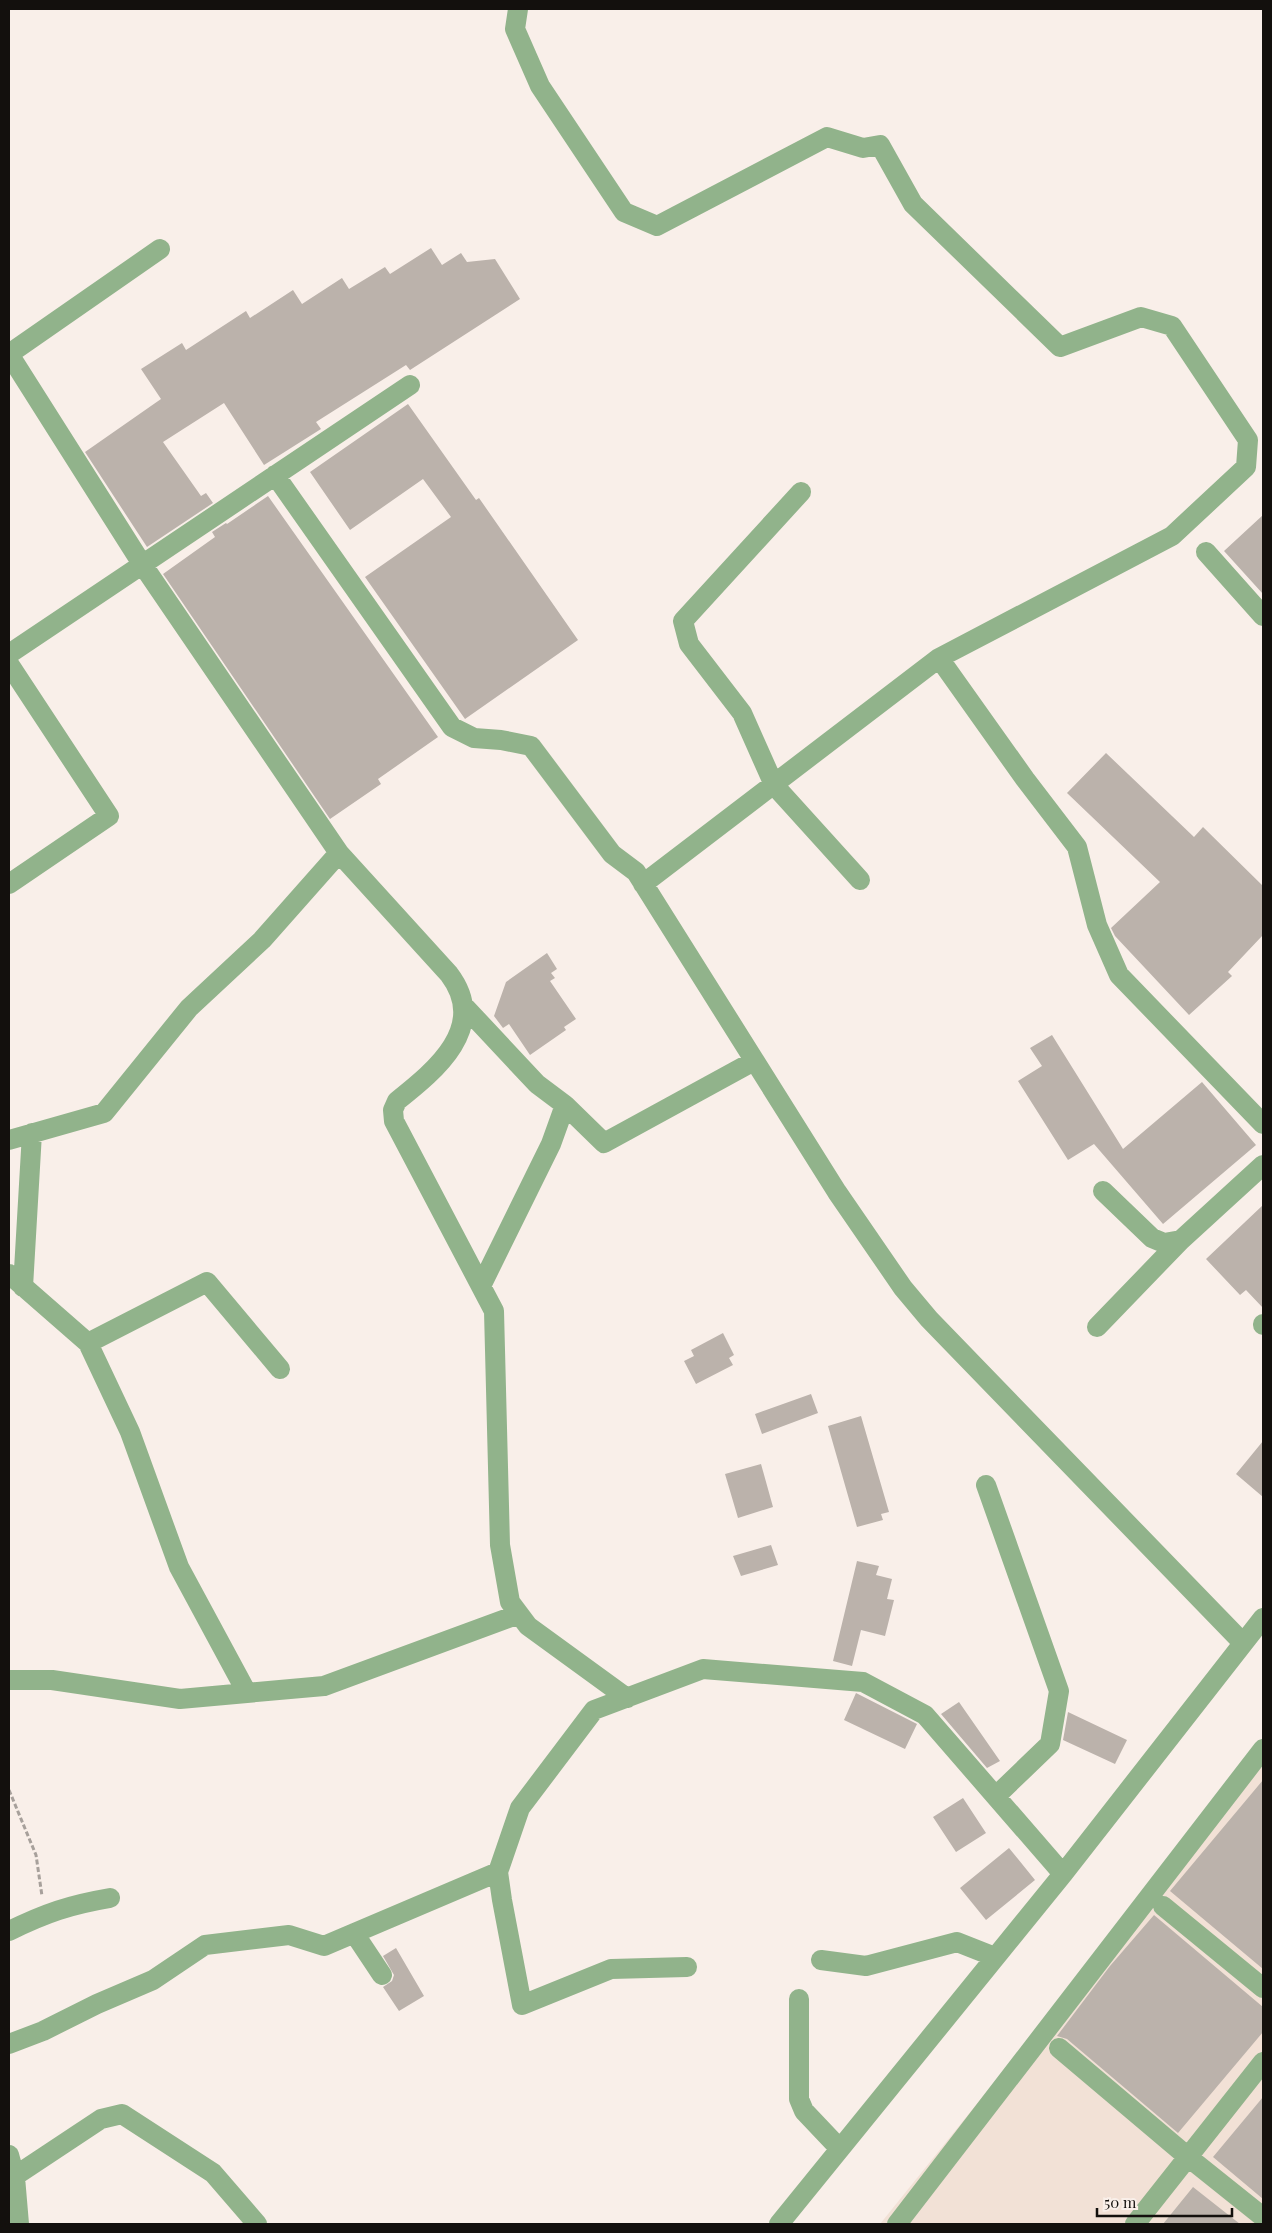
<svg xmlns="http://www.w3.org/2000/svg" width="1272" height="2233" font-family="'Playfair Display',serif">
<rect width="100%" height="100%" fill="#f9efe9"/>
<!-- built -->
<path fill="#f2e1d6" d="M1263 1749V2224H880Z"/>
<!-- building -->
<path fill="#bbb2ab" d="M431 248 442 265 461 253 467 262 495 259 520 299 410 370 406 365 316 422 321 429 264 465 224 403 163 442 201 496 206 493 213 503 147 547 85 452 161 399 141 369 182 343 186 350 246 311 250 318 293 290 302 304 342 278 349 289 385 267 390 274Z
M408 404 476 500 479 498 578 640 465 719 365 577 451 517 423 479 350 530 310 472Z
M268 496 438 737 378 779 381 784 330 819 163 574 215 537 212 532 226 523 227 524Z
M1263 515V594L1224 551Z
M1106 753 1194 837 1203 827 1263 886V935L1228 972 1232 976 1189 1015 1115 936 1111 928 1160 882 1067 793Z
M547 953 557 969 551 973 555 978 550 981 576 1019 564 1027 566 1030 530 1055 509 1024 503 1028 494 1016 506 982Z
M1052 1035 1123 1149 1202 1082 1256 1145 1163 1224 1094 1144 1068 1160 1018 1081 1042 1066 1030 1048Z
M1263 1205V1308L1246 1290 1240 1295 1206 1259Z
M723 1333 734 1355 729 1358 733 1365 696 1384 684 1361 694 1356 691 1350Z
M811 1394 818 1413 762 1434 755 1414Z
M861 1416 889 1512 881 1514 883 1520 857 1527 828 1426Z
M1263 1441V1497L1236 1474Z
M761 1464 773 1507 738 1518 725 1474Z
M771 1545 778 1565 741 1576 733 1556Z
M857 1561 879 1566 876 1575 892 1579 887 1599 894 1600 885 1636 861 1630 852 1666 833 1661Z
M856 1693 917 1724 905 1749 844 1720Z
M959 1702 1000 1761 987 1768 941 1714Z
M1068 1712 1127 1740 1115 1764 1063 1740Z
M1263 1780V1969L1170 1891Z
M963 1798 986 1833 956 1852 933 1817Z
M1009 1848 1035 1880 986 1920 960 1888Z
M1154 1915 1263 2007V2032L1178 2133 1067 2039 1057 2036 1110 1966Z
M396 1948 424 1996 399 2011 383 1987 392 1981 394 1975 383 1956Z
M1263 2097V2199L1213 2157Z
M1193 2187 1240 2224H1163Z"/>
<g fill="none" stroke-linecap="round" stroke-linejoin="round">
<!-- path -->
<path stroke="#a7a09b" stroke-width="3" stroke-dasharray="5 2.5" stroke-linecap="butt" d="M9 1790 36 1855 42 1896"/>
<!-- minor -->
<path stroke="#91b38b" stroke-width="20" d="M518 9 515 29 540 86 624 212 657 226 827 137 863 148 880 145 913 204 1060 347 1141 317 1172 326 1248 440 1246 467 1172 536 939 658
M9 354 160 249
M275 475 452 727 474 738 501 740 531 746 612 854 636 872 837 1192 903 1288 929 1319 1243 1643
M801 492 683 621 689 644 742 713 774 785 860 880
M1206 552 1263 616
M9 654 410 385
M9 664 109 816 9 884
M339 853 449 974C489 1027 436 1070 397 1101L393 1110 394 1121 494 1311 500 1545 510 1602 528 1626 627 1698
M643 884 939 658 1025 779 1077 847 1097 925 1119 975 1263 1124
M464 1006 537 1084 565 1105 551 1144 481 1286
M565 1105 604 1143 754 1061
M9 1140 104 1113 189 1008 262 940 339 853 142 564 9 354
M1103 1191 1152 1238 1164 1243 1181 1240
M9 1274 88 1343 130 1432 179 1567 247 1693
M23 1287 32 1133
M1263 1324V1325
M1097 1327 1181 1240 1263 1165
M88 1343 207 1282 280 1369
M986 1485 1059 1691 1050 1744 996 1796
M9 1680H52L180 1699 324 1686 519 1614
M1163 1906 1263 1988
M9 1931C46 1913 69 1905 110 1898
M354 1933 382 1975
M821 1960 866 1966 957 1942 995 1957
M687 1967 611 1969 522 2005 502 1900 498 1872 520 1808 594 1710 703 1669 863 1682 925 1715 1063 1874
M799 1999V2099L804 2111 840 2149
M9 2044 43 2031 97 2004 153 1980 205 1945 289 1935 324 1946 498 1872
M1059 2048 1188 2157 1263 2217
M9 2155 15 2177 19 2224
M9 2180 101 2119 122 2114 213 2173 257 2224
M779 2224 1063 1874 1263 1618
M897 2224 1263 1749
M1135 2224 1263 2062"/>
</g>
<!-- border -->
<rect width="1272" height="2233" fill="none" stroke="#13100d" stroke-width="20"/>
<!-- scale -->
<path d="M1097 2208v8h135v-8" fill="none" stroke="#13100d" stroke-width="2.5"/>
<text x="1104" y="2208" font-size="15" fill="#13100d" stroke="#f9efe9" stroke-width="4" paint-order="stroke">50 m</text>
</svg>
